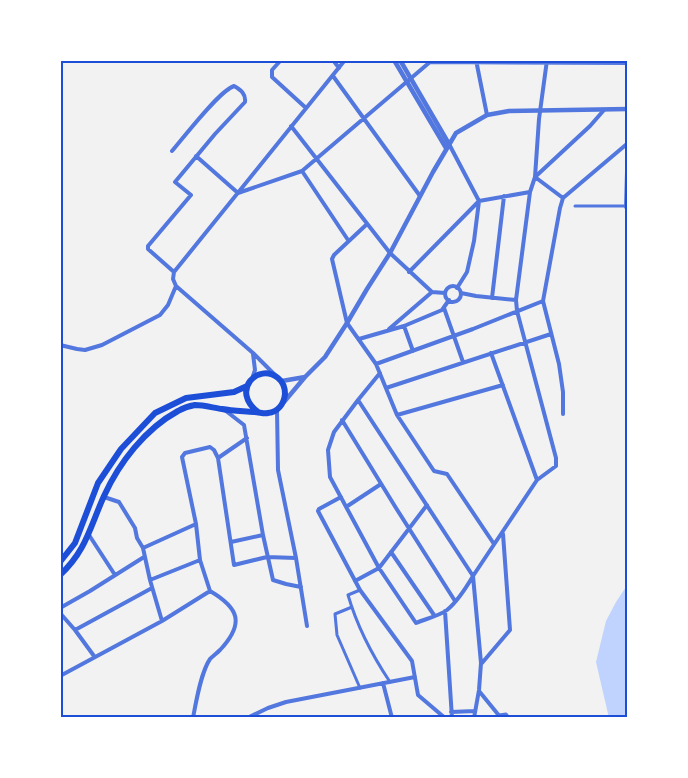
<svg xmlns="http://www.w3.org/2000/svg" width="688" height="778" font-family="Mulish,sans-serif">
<rect width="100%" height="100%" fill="#f2f2f2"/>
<!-- water -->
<path fill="#bfd3fe" d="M628 584V718H609L596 662 606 621 616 602Z"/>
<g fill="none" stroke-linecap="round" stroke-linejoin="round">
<!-- pedestrian -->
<path stroke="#5277de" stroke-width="3" d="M575 206H628
M360 590 348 595C357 626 372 655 390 682
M352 607 335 614 337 635 360 688
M499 715 506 714 509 718"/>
<!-- minor -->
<path stroke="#5277de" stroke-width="4" d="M281 60 272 70V77L306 108
M333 60 339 68
M476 60 487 115
M333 76 420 196
M291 126 390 253 432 292
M449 144 479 201 474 241 467 272 457 288
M172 151C184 137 219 91 234 86 241 90 246 94 245 102L215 134 175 182 191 195 148 246V249L174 272
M196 156 238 193 302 171 430 62 628 63
M302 171 348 240
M563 198 560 208 543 301 559 364 563 392V414
M563 198 535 177 590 126 604 110
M563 198 628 143
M626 207 628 136
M366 225 334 255 332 259 347 323 376 364 397 415 434 471 447 474 494 544
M409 272 479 201 530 192
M445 294a8 8 0 1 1 16 0a8 8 0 1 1-16 0Z
M432 292 445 293
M461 293 476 296 516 300
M492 298 504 196
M444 308 463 362
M404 326 413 351
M389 329 432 292
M359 339 404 326 442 310 449 300
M60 345 77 349 85 350 102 345 160 315 168 305 176 286
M491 353 537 480
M253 354 255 370 253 376
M376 364 473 329 543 301
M380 373 358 400 334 432 328 450 330 477 379 568 416 623C425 619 439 616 447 610 458 601 466 588 473 576L537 480 556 466V458L517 311 516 300 530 192 535 177 539 119 547 60
M274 374 253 353 176 286 173 279 174 272 345 60
M386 388 551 334
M358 400 473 576 481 663 479 690 474 718
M277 410 278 470 296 558 307 626
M226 411 244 425 263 535 273 580 286 584 301 587
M397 415 503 385
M342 420 396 508 455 601
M218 458 247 438
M104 497 119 502 135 528 137 538 143 548 150 580 200 560
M341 497 319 509 318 511 360 590 412 661 418 695 445 718
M346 507 381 484
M89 535 115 575
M231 542 263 535
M143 548 196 524
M391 552 434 615
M150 580 162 621
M355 581 379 568 427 505
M60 608 90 591 144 557
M445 611 452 718
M60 613 75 630 94 656
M75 630 152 588
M482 663 510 630 503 534
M60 676 162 621 210 591 200 560 196 524 182 457 185 453 210 447 214 450 218 458 234 565 267 557 296 558
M383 683 392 718
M479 691 501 718
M451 712 475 711
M193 718C196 702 201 672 210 659 213 656 217 653 220 650 245 623 239 608 210 591
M247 718 268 708 286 702 415 677"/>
<!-- tertiary -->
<path stroke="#5277de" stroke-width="4.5" d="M394 60 446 148
M400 60 449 144
M282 381 305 377
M284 402 305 377 325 357 347 323 367 289 390 253 433 172 456 133 487 115 509 111 628 109"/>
<!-- primary -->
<path stroke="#1d4ed8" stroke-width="6" d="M60 562 75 543 98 483 121 449 155 413 186 398 234 392 247 386
M60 575C86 551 90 527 104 496 119 463 145 429 178 411 183 408 189 406 195 405 204 405 214 408 222 409 233 411 244 411 254 412 259 412 264 414 268 413 278 412 284 404 285 394 285 389 283 382 278 378 258 362 230 391 258 412"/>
</g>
<!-- border -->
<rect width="688" height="778" fill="none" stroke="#ffffff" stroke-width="123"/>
<rect x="62" y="62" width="564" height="654" fill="none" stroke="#1d4ed8" stroke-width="2"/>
</svg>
